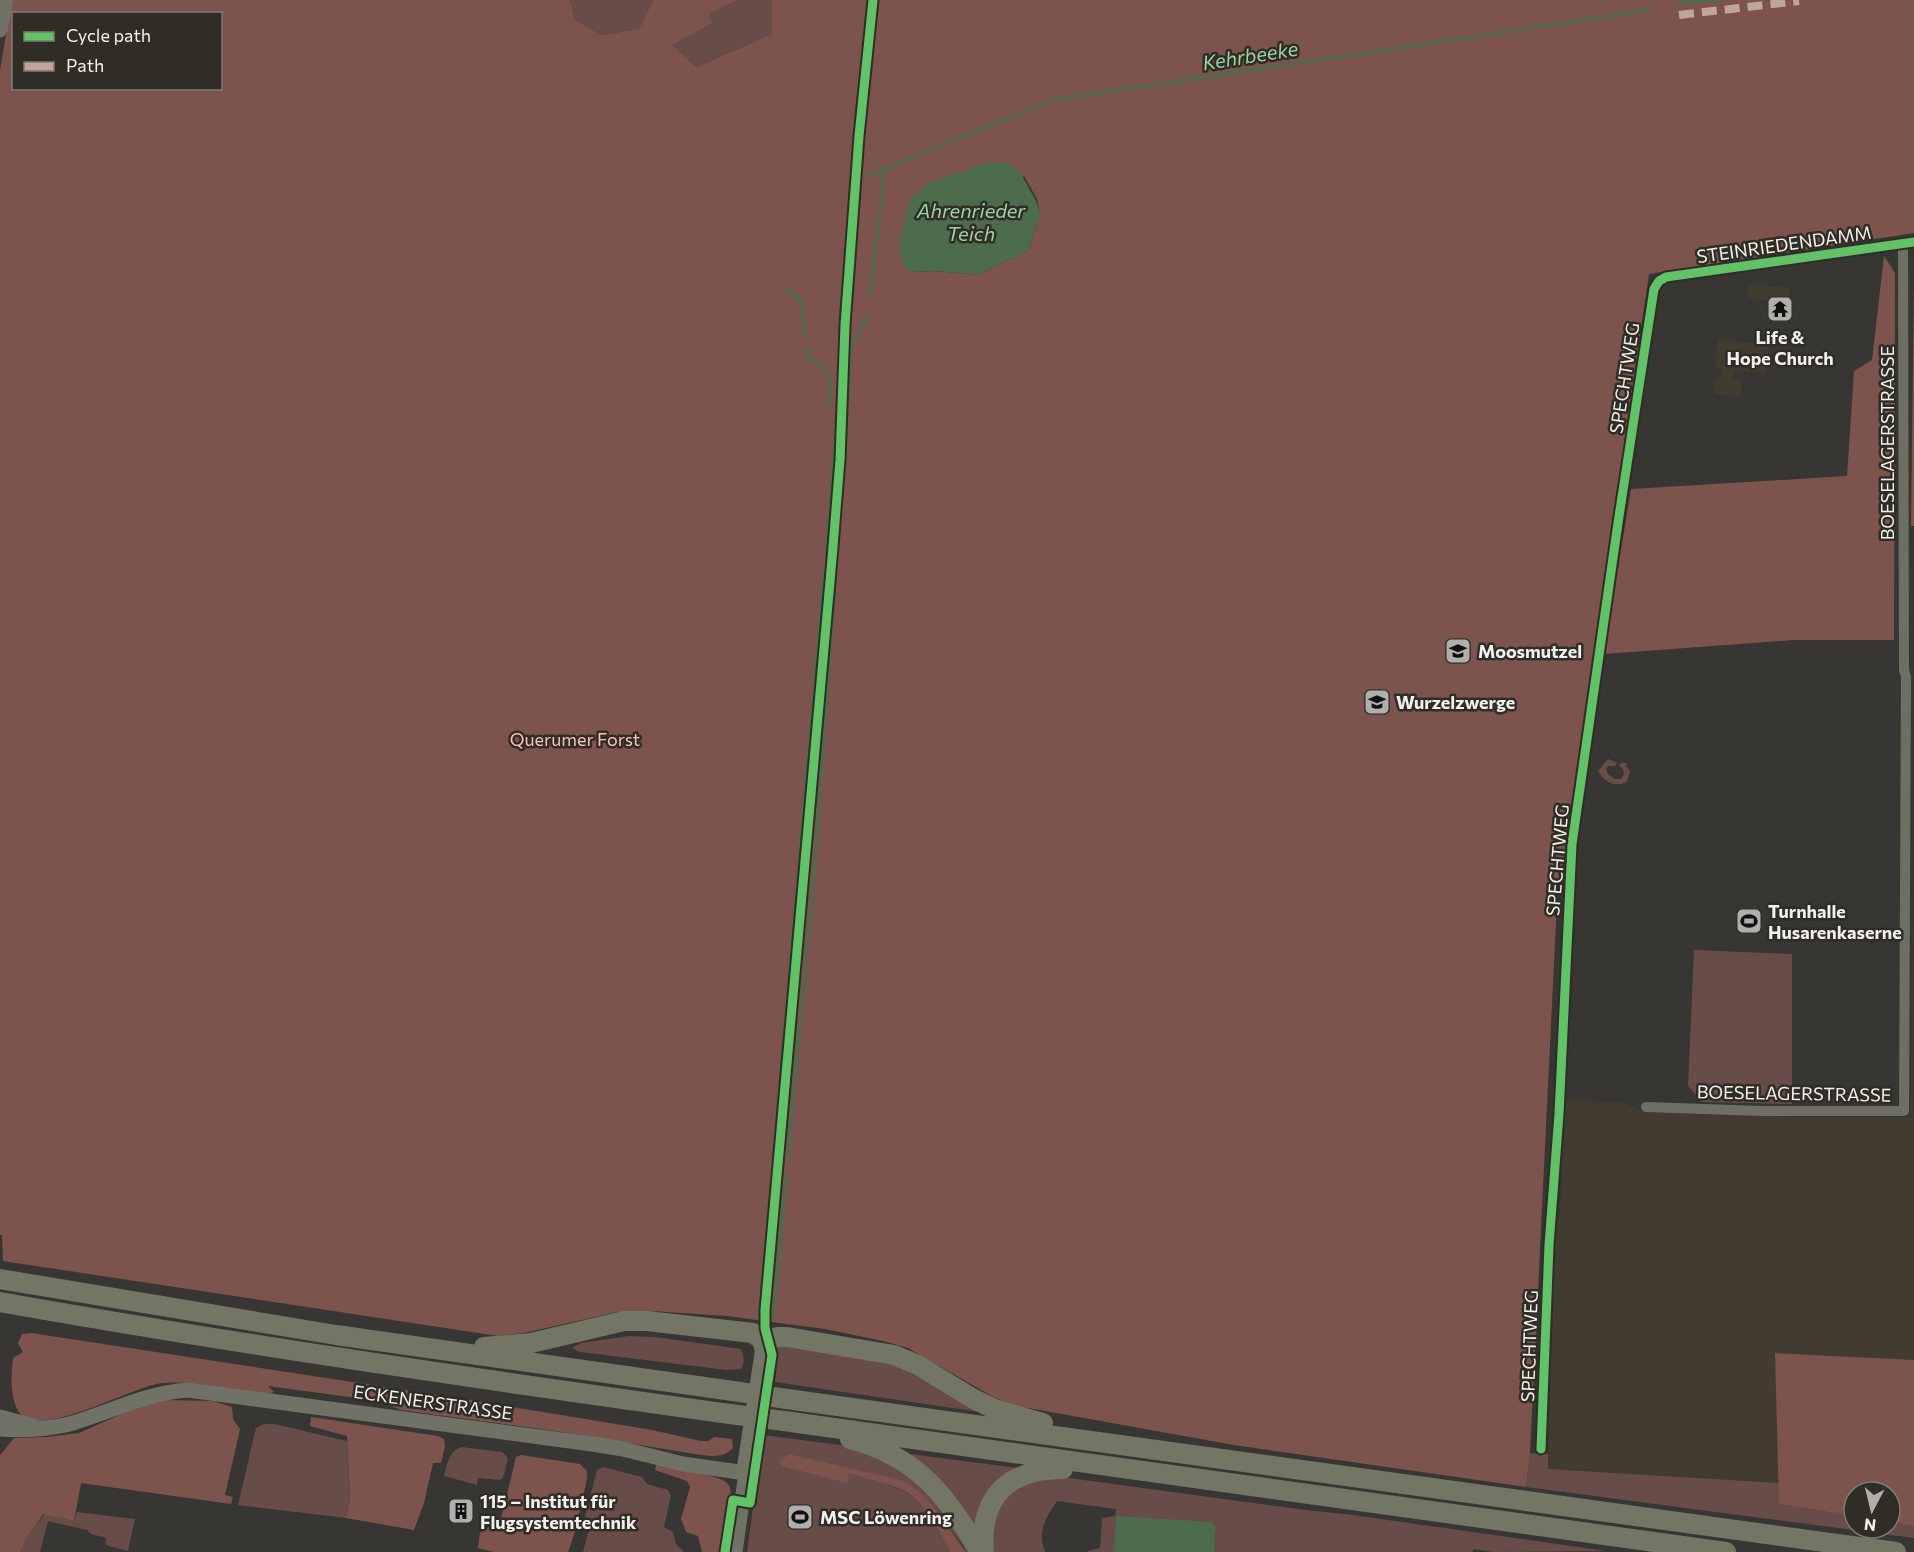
<svg xmlns="http://www.w3.org/2000/svg" width="1914" height="1552" font-family="Commissioner,sans-serif">
<rect width="100%" height="100%" fill="#383632"/>
<!-- built -->
<path fill="#423c30" d="M1750 284 1789 288 1788 302 1748 298Z
M1718 340 1769 345 1766 373 1733 370V378L1742 380 1741 397 1714 394 1715 380 1717 377H1721L1722 369 1715 368Z
M1913 803 1914 1360 1775 1353 1779 1483 1548 1469 1554 1248 1560 1213 1565 1101 1622 1102 1645 1112 1805 1117H1911Z"/>
<!-- green -->
<path fill="#674c48" d="M570 0H653L639 29 601 35 575 19Z
M738 0H772V34L696 67 671 45 713 23 709 14Z
M1608 759 1617 763 1615 766H1608L1606 769 1608 774 1615 779H1621L1624 774 1623 769 1619 766 1621 763H1627L1626 766 1630 771 1627 782C1615 788 1604 782 1598 771Z
M1694 950 1792 954V1104L1702 1102 1688 1086Z
M629 1336 655 1337 741 1349C744 1357 745 1362 741 1369L727 1370 580 1352 572 1348 581 1343Z
M778 1343 865 1357 898 1366 993 1414 775 1382Z
M264 1424H274L347 1441 350 1497 346 1518 238 1505 256 1428Z
M763 1435 1026 1469 1047 1475 1306 1510 1353 1515 1606 1551 1492 1552 1474 1549 1472 1552H1214L1216 1529 1116 1516 1115 1552H1086L1100 1548 1102 1518 1115 1516 1116 1509 1057 1501C1046 1517 1037 1532 1045 1552H966L962 1544 922 1494 847 1473C866 1479 888 1483 905 1492 926 1503 940 1532 950 1552H747Z
M462 1447 502 1452 508 1458 503 1478 499 1480 478 1478 477 1485 444 1476C448 1464 448 1451 462 1447Z
M1530 1453 1548 1454V1469L1779 1483 1780 1504 1854 1516V1528H1890V1522L1914 1526V1538L1526 1487Z
M603 1467 642 1477 647 1484 668 1490 671 1496 664 1527 673 1532 676 1544 684 1552H583L590 1527 583 1524 597 1470Z
M77 1512 135 1519 128 1551 105 1545 106 1538 91 1534 87 1530 48 1521 40 1552H21C23 1537 36 1527 44 1514L74 1521Z"/>
<!-- forest -->
<path fill="#7d534e" fill-rule="evenodd" d="M12 0H570L575 19 601 35 639 29 653 0H738L709 14 713 23 672 45 696 67 772 34V0H1914V233L1649 274 1557 902 1530 1453 1526 1487 1234 1445 1023 1407 995 1398 908 1348 883 1341 825 1329 727 1316 651 1311 617 1312 524 1333 498 1336 3 1261 2 1235H0V70ZM14 14H220V88H14ZM1024 176 1037 199 1041 218 1036 225 1029 249 1018 257 999 263 979 275 936 271 910 272Z
M1884 256 1895 273 1894 640H1794L1604 654 1631 489 1847 476 1854 371 1872 360Z
M1914 280V526H1911Z
M31 1333 464 1399 652 1430 701 1441H708L714 1437 732 1439 733 1448C723 1459 709 1456 695 1454L555 1431 401 1410 386 1404 393 1403 268 1386 274 1392 267 1395C233 1390 196 1380 162 1383 133 1386 44 1437 22 1416 9 1403 11 1374 13 1358L23 1352 18 1343 22 1334Z
M1775 1353 1914 1360V1526L1890 1522V1492H1854V1516L1779 1504Z
M166 1400 213 1401 232 1407 233 1419 240 1429 225 1495 233 1497 231 1504 81 1483 74 1521 43 1514C36 1527 23 1538 21 1552H0V1455L14 1438 46 1437 79 1433 137 1407Z
M311 1417 438 1436 444 1439 445 1446 441 1463H433L424 1503 414 1530 346 1518 350 1497 347 1436 310 1426Z
M789 1454 904 1481 922 1494 936 1510 966 1552H950C940 1532 926 1504 906 1492 889 1483 866 1479 848 1473L849 1479 847 1483 782 1466 779 1462Z
M521 1455 580 1464 587 1471V1479L575 1532 568 1552H493L478 1548 480 1533 501 1519 516 1457Z
M656 1465C670 1468 718 1475 726 1482 730 1485 730 1489 731 1494L723 1552H702L698 1536 686 1532 681 1519 690 1487 687 1481 655 1470Z"/>
<!-- water -->
<path fill="#4c6c4d" d="M989 162C1018 161 1018 169 1031 192 1037 201 1039 208 1041 218L1036 225 1029 249 1018 257 999 263 979 275 936 271 910 272 902 263 899 244 910 198 930 183Z
M1116 1516 1211 1522 1216 1528 1214 1552H1114Z"/>
<g fill="none" stroke-linecap="round" stroke-linejoin="round">
<!-- stream -->
<path stroke="#4c6c4d" stroke-width="3" d="M1679 2 1723 0
M867 176 1052 100 1650 10
M784 290 799 297 806 337
M870 294 885 168
M807 348 808 359C834 366 830 384 829 407
M826 552 837 413
M837 555 851 351 867 316
M788 1156 814 875 836 573
M773 1162 824 572
M759 1315 772 1178
M774 1316 786 1173"/>
<!-- street -->
<path stroke="#6e6f63" stroke-width="10" d="M1646 1107 1761 1111H1904L1906 677 1904 670 1903 244
M1541 1449 1549 1245 1559 1114 1572 844 1618 523 1654 289 1659 281 1666 277 1914 242"/>
<!-- secondary -->
<path stroke="#6f7264" stroke-width="15" d="M0 30 6 0
M0 1417 33 1426
M0 1429C22 1431 52 1429 73 1423 113 1411 145 1393 188 1390L592 1444 623 1449 683 1464 746 1473 735 1552"/>
<!-- highway -->
<path stroke="#747665" stroke-width="20" d="M0 1279 336 1335 733 1391
M0 1302C243 1345 486 1380 730 1414
M763 1343 777 1337H787L894 1355 918 1365 972 1398 992 1408 1043 1423
M484 1347 531 1343 624 1321H647L753 1333 762 1340 765 1351 746 1473
M787 1399 1896 1552
M784 1421 1726 1552
M850 1439C917 1456 947 1496 980 1552
M984 1552C979 1496 1009 1469 1063 1469"/>
<!-- highway-bridge -->
<path stroke="#747665" stroke-width="20" d="M733 1391 787 1399
M730 1414 784 1421"/>
<!-- quiet -->
<path stroke="#c0a59a" stroke-width="8" stroke-dasharray="15 8" stroke-linecap="butt" d="M1679 15 1799 1"/>
<!-- cycleway casing -->
<g stroke="#302d26" stroke-width="13">
<path id="cycleway" d="M1541 1449 1549 1245 1559 1114 1572 844 1618 523 1654 289 1659 281 1666 277 1914 242
M725 1552 733 1500 750 1503 772 1355 765 1328V1310L832 559 840 460 845 325 859 136 873 0"/>
</g>
<!-- cycleway -->
<use href="#cycleway" stroke="#61c268" stroke-width="9"/>
</g>
<!-- icons -->
<defs>
<g id="temple-square" transform="scale(1.35)"><rect x="-9" y="-9" width="18" height="18" rx="4" fill="#b1afab" stroke="#302d26"/><path d="M0-6L5-2H3V0L6.5 2.5H4V6H1.5V3h-3V6H-4V2.5H-6.5L-3 0V-2H-5Z" fill="#111"/></g>
<g id="school-square" transform="scale(1.35)"><rect x="-9" y="-9" width="18" height="18" rx="4" fill="#b1afab" stroke="#302d26"/><path d="M0-5L7-2L0 1L-7-2ZM-4 1L0 2.5L4 1V4Q0 6-4 4Z" fill="#111"/></g>
<g id="stadium-square" transform="scale(1.35)"><rect x="-9" y="-9" width="18" height="18" rx="4" fill="#b1afab" stroke="#302d26"/><path d="M0-5a6.5 5 0 1 0 0 10a6.5 5 0 1 0 0-10ZM-3.5-1.8h7v3.6h-7Z" fill="#111"/></g>
<g id="building-square" transform="scale(1.35)"><rect x="-9" y="-9" width="18" height="18" rx="4" fill="#b1afab" stroke="#302d26"/><path d="M-4-6H4V6H1V3H-1V6H-4ZM-2.5-4.3h1.7v1.8h-1.7ZM.8-4.3h1.7v1.8H.8ZM-2.5-1h1.7V.8h-1.7ZM.8-1h1.7V.8H.8Z" fill="#111"/></g>
</defs>
<g fill-rule="evenodd">
<use href="#temple-square" x="1780" y="309"/>
<use href="#school-square" x="1458" y="651"/>
<use href="#school-square" x="1377" y="702"/>
<use href="#stadium-square" x="1749" y="921"/>
<use href="#building-square" x="461" y="1511"/>
<use href="#stadium-square" x="800" y="1517"/>
</g>
<g text-anchor="middle" dominant-baseline="central" stroke-width="5" stroke-linejoin="round" paint-order="stroke">
<!-- street labels -->
<g font-size="18" fill="#f2f0ec" stroke="#302d26">
<text transform="translate(1784 244) rotate(-8)">STEINRIEDENDAMM</text>
<text transform="translate(1624 378) rotate(-81)">SPECHTWEG</text>
<text transform="translate(1887 443) rotate(-90)">BOESELAGERSTRASSE</text>
<text transform="translate(1557 860) rotate(-85)">SPECHTWEG</text>
<text transform="translate(1794 1093) rotate(1)">BOESELAGERSTRASSE</text>
<text transform="translate(1529 1346) rotate(-88)">SPECHTWEG</text>
<text transform="translate(433 1402) rotate(8)">ECKENERSTRASSE</text>
</g>
<!-- poi labels -->
<g font-size="18" font-weight="bold" fill="#f2f0ec" stroke="#302d26" text-anchor="start">
<text x="1780" y="337" text-anchor="middle">Life &amp;<tspan x="1780" dy="21">Hope Church</tspan></text>
<text x="1478" y="651">Moosmutzel</text>
<text x="1396" y="702">Wurzelzwerge</text>
<text x="1768" y="911">Turnhalle<tspan x="1768" dy="21">Husarenkaserne</tspan></text>
<text x="480" y="1501">115 – Institut für<tspan x="480" dy="21">Flugsystemtechnik</tspan></text>
<text x="820" y="1517">MSC Löwenring</text>
</g>
<!-- park labels -->
<g font-size="18" fill="#ffbfb7" stroke="#302d26">
<text x="575" y="739">Querumer Forst</text>
</g>
<!-- water labels -->
<g font-size="20" font-style="italic" fill="#9cd49f" stroke="#302d26">
<text transform="translate(1250 55) rotate(-9)">Kehrbeeke</text>
<text x="971" y="210">Ahrenrieder<tspan x="971" dy="23">Teich</tspan></text>
</g>
</g>
<!-- legend -->
<rect x="12" y="12" width="210" height="78" fill="#302d26" stroke="#7e7b75" stroke-width="1.5"/>
<rect x="24" y="32" width="30" height="9" fill="#61c268" stroke="#7e7b75" stroke-width="1.5"/>
<text x="66" y="42" font-size="18" fill="#f2f0ec">Cycle path</text>
<rect x="24" y="62" width="30" height="9" fill="#c0a59a" stroke="#7e7b75" stroke-width="1.5"/>
<text x="66" y="72" font-size="18" fill="#f2f0ec">Path</text>
<!-- north arrow -->
<g transform="translate(1872 1510) rotate(187)"><circle r="28" fill="#302d26" stroke="#7e7b75" stroke-width="1.5"/>
<path d="M0-4.5L10 22L0 15L-10 22Z" fill="#b1afab"/>
<text y="-9" font-size="16" font-weight="bold" text-anchor="middle" fill="#f2f0ec">N</text>
</g>
</svg>
